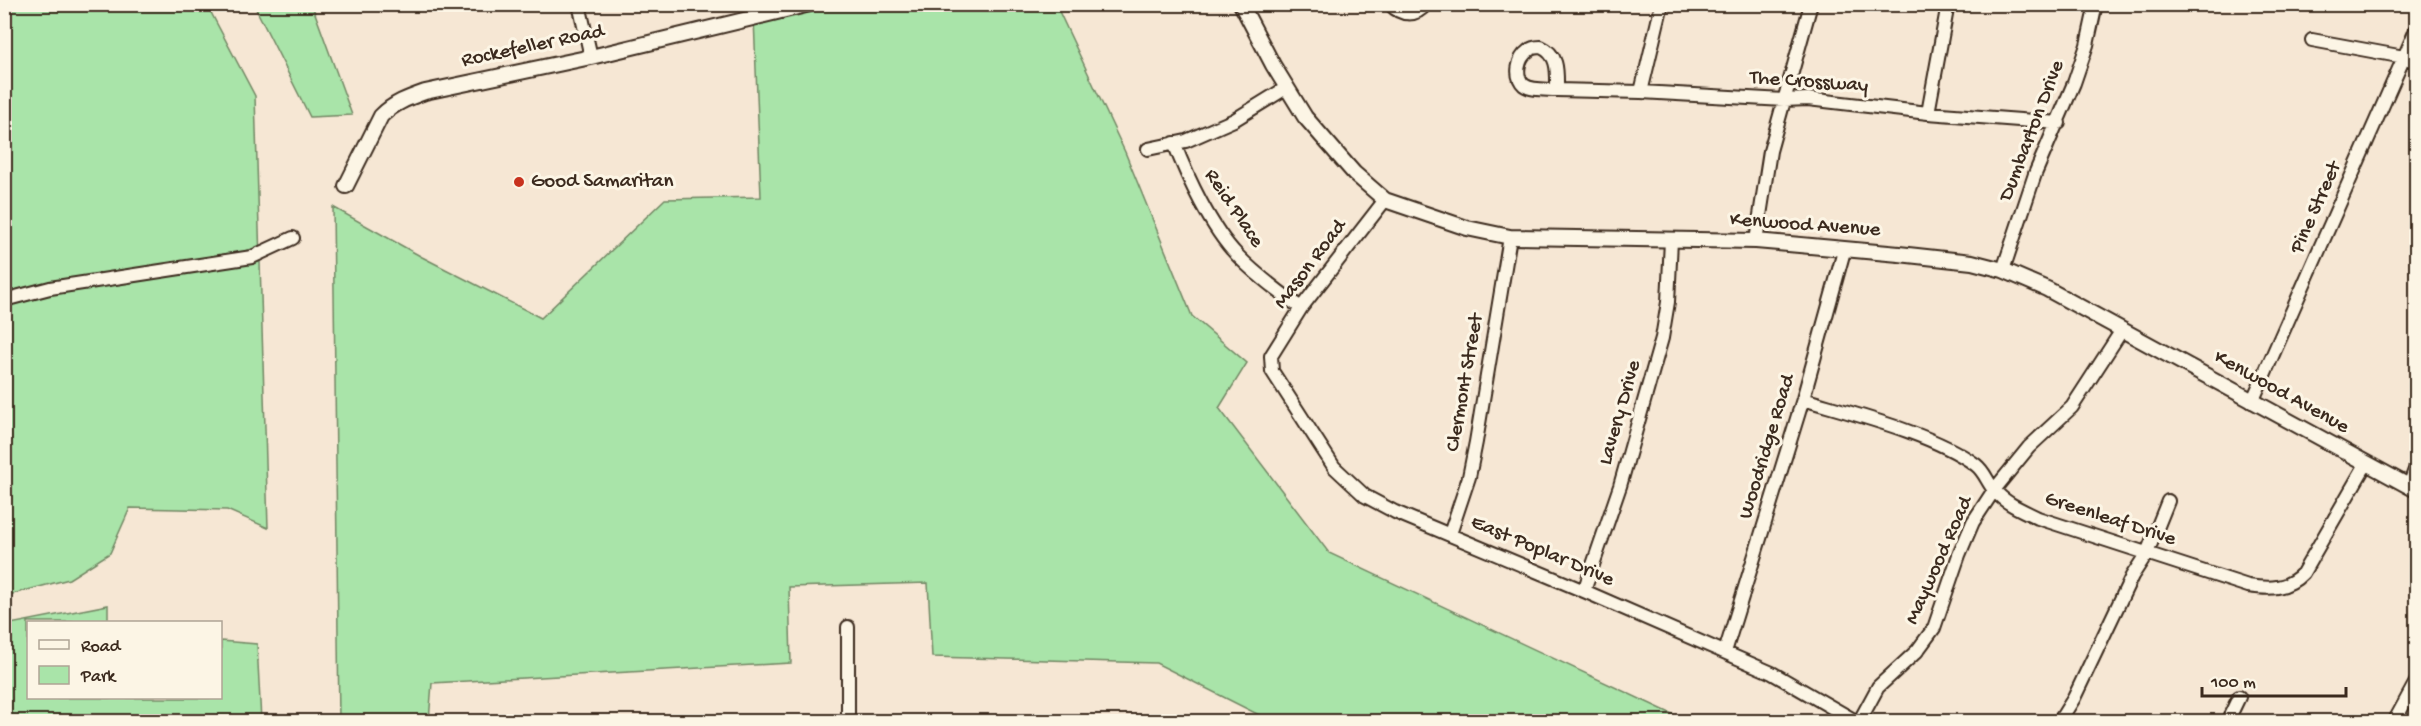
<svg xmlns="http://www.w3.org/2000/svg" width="2421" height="726" font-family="'Gochi Hand',sans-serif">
<rect width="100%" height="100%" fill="#f6e7d4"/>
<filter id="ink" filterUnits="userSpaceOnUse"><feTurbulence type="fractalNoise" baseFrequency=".0167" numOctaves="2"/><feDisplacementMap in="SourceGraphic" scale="12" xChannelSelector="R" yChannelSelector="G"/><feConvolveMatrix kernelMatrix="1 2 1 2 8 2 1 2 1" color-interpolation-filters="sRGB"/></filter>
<g filter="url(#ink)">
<!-- green -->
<path fill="#a9e4a9" stroke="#728764" stroke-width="1.5" d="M5 5H207L255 96 268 528 227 510 130 508 110 553 69 579 5 596Z
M254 5H312L352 115 310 117Z
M808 5H1056L1125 152 1192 316 1247 363 1219 408 1329 553 1687 721H1271L1156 663 932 657 928 583 789 587 791 663 432 683 429 721H339L333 207 422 257 541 318 665 199 761 197 754 18Z
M108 605V622H28V698H220L221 641 257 644 261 721H5V625Z"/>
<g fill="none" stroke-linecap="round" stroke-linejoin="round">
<!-- minor casing -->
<g stroke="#3b2a1e" stroke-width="16">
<path id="minor" d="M579 4 591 57
M1390 4C1401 16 1416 17 1426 4
M2312 40 2404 57 2416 62
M1541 47C1559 55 1557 72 1557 90 1547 89 1532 91 1524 85 1514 76 1518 58 1528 51 1531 48 1537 47 1541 47Z
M1557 90 1641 92 1784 100 1808 99 1928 113 2059 123
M1641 92 1662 4
M1928 113 1948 4
M1174 143C1188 179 1211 228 1237 255 1256 275 1279 292 1301 308
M1148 149 1186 141 1234 120 1286 88
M1385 200 1301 308 1271 356 1272 371 1334 467 1365 496 1395 512 1584 591 1772 673 1857 722
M1756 241 1770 151 1811 4
M2003 270 2035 174 2074 83 2087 45 2096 4
M4 300 50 288 252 257 293 238
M1803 399C1853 414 1935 434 1976 465 1985 472 1987 482 1995 491 2006 504 2022 510 2038 518L2248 586C2269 589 2287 590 2303 573L2366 464
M2252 402 2416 30
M2409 486 2416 467
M1450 534 1469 477 1476 442 1510 237
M1584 591 1620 486 1662 338 1668 302 1671 240
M848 627V722
M1725 652 1803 399 1844 251
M1859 722 1878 687 1917 651 1934 628 1959 555 1973 522 1994 490 2029 447 2072 407 2122 330
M2059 722 2074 698 2132 576 2147 553 2168 501
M2227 722 2239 697
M2394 722 2416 682"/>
</g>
<!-- tertiary casing -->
<g stroke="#3b2a1e" stroke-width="18">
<path id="tertiary" d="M1241 4 1273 65 1305 117 1354 173 1385 200 1467 228 1510 237 1756 241 1899 254 1972 262 2003 270 2047 289 2416 490
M346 186 381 116C394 103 408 98 425 92L591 57 810 4"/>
</g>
<!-- minor -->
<use href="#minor" stroke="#fcf5e5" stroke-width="12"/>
<!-- tertiary -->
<use href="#tertiary" stroke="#fcf5e5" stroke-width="14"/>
</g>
</g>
<!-- markers -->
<circle fill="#c8321e" stroke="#fcf5e5" stroke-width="2" cx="519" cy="182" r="6"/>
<g text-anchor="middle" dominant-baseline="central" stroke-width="6" stroke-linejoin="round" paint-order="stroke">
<!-- street labels -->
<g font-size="21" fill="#3b2a1e" stroke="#fcf5e5">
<text transform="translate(533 47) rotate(-12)">Rockefeller Road</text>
<text transform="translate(1809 83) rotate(4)">The Crossway</text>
<text transform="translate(2033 131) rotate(-69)">Dumbarton Drive</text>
<text transform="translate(2317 208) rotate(-66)">Pine Street</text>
<text transform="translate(1233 209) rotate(56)">Reid Place</text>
<text transform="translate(1805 226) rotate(4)">Kenwood Avenue</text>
<text transform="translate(1311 265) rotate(-53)">Mason Road</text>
<text transform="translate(1466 383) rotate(-80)">Clermont Street</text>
<text transform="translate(2281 393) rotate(29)">Kenwood Avenue</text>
<text transform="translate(1621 413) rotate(-74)">Lavery Drive</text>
<text transform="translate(1768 447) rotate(-73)">Woodridge Road</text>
<text transform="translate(2110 520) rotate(18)">Greenleaf Drive</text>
<text transform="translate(1542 552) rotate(23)">East Poplar Drive</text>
<text transform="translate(1940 561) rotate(-66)">Maywood Road</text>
</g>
<!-- poi labels -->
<g font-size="21" fill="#3b2a1e" stroke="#fcf5e5" text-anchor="start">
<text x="531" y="182">Good Samaritan</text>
</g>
</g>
<!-- margin -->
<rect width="2421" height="726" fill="none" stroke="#fcf5e5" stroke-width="24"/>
<rect x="12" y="12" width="2397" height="702" fill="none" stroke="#3b2a1e" stroke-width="2" filter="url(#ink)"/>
<!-- legend -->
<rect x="27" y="621" width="195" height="78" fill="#fcf5e5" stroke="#afa495" stroke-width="1.5"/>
<rect x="39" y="640" width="30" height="9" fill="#fcf5e5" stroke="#afa495" stroke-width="1.5"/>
<text x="81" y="651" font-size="18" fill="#3b2a1e">Road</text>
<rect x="39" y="666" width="30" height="18" fill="#a9e4a9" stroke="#afa495" stroke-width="1.5"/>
<text x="81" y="681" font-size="18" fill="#3b2a1e">Park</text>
<!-- scale -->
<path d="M2202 687v9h144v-9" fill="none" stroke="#3b2a1e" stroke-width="3"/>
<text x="2211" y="687" font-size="18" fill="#3b2a1e" stroke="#fcf5e5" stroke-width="4.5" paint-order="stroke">100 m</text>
</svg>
